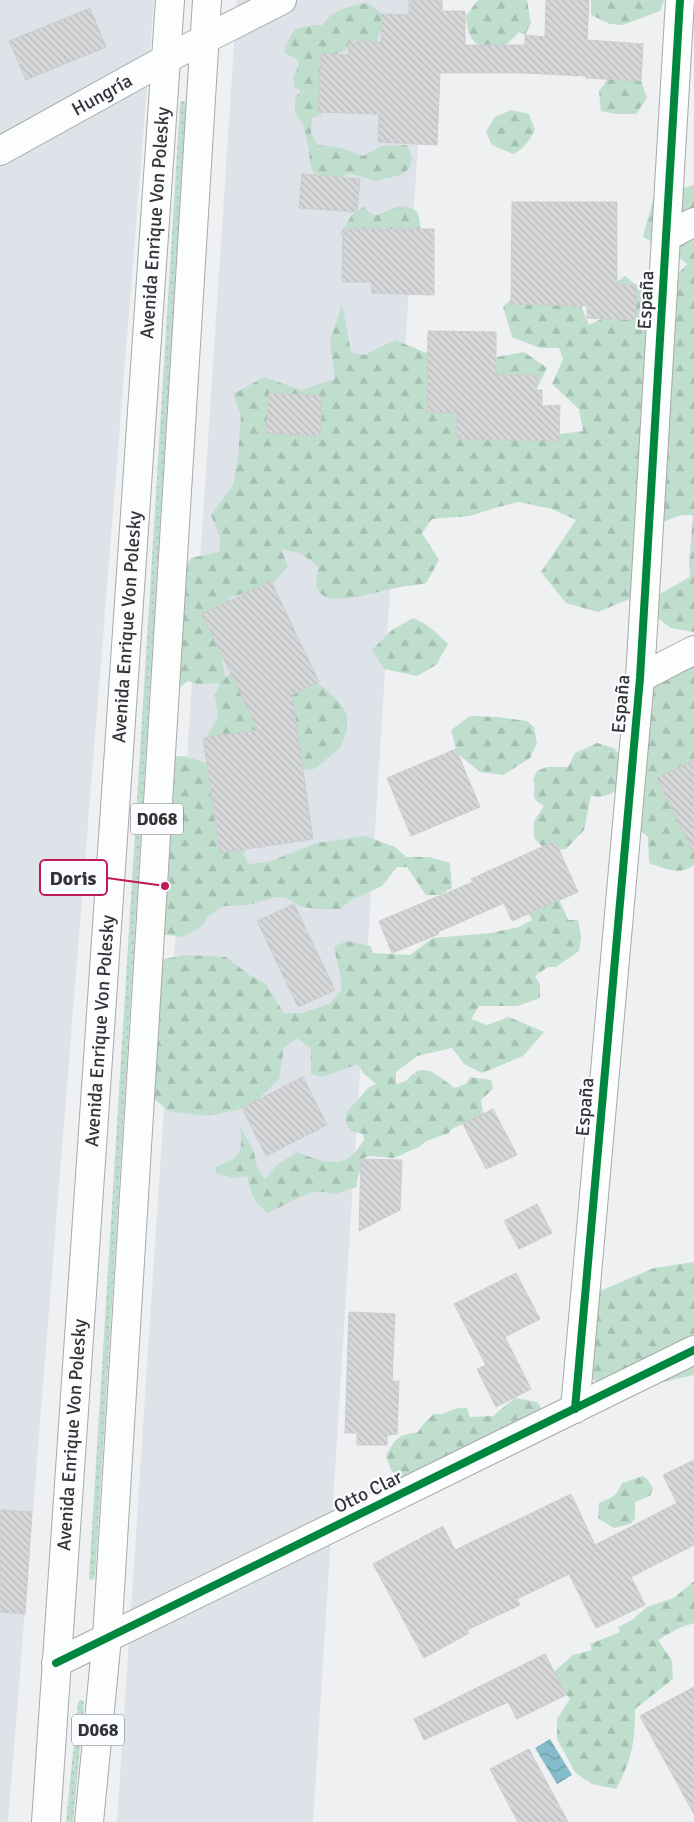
<svg xmlns="http://www.w3.org/2000/svg" width="694" height="1822" font-family="Signika,sans-serif">
<defs>
<pattern id="grass-dots" width="8" height="8" patternUnits="userSpaceOnUse" patternTransform="scale(1.25)"><rect width="8" height="8" fill="#bfdece"/><path d="M2 2h.1M6 6h.1" fill="none" stroke="#a5bfb2" stroke-width="1.8" stroke-linecap="round"/></pattern>
<pattern id="forest-firs" width="22" height="20" patternUnits="userSpaceOnUse" patternTransform="scale(1.25)"><rect width="22" height="20" fill="#bfdece"/><path d="M5 1l3.5 6h-7zM16 11l3.5 6h-7z" fill="#a5bfb2"/></pattern>
<pattern id="water-waves" width="16" height="10" patternUnits="userSpaceOnUse" patternTransform="scale(1.25)"><rect width="16" height="10" fill="#85bcc9"/><path d="M0 5q4-4 8 0t8 0" fill="none" stroke="#6d9aa4"/></pattern>
<pattern id="building-back-hatch" width="6" height="6" patternUnits="userSpaceOnUse" patternTransform="scale(1.25)"><rect width="6" height="6" fill="#d6d7d8"/><path d="M-1 5l2 2M0 0l6 6M5-1l2 2" fill="none" stroke="#b8b9ba"/></pattern>
</defs>
<rect width="100%" height="100%" fill="#eef0f2"/>
<!-- built -->
<path fill="#dee2e9" d="M0 0H154L8 1822H0Z
M237 0H427L313 1822H117Z"/>
<!-- grass -->
<path fill="url(#grass-dots)" d="M181 101H184L186 104 95 1578 90 1580 89 1578 180 104Z
M80 1700H82L84 1703 73 1822H66L78 1703Z"/>
<!-- forest -->
<path fill="url(#forest-firs)" d="M478 0H527L531 23 525 35 519 32 507 44 493 51C472 44 468 38 466 16Z
M591 0H664L660 11 623 25 610 24 591 15Z
M367 3 382 14 381 31 376 42 352 40 345 51 333 55 327 96 321 115 312 118 311 134 318 145 341 148 363 156 382 146 407 145 412 158 410 167 403 174 377 181 349 173C334 183 330 179 314 174L310 164 309 150 303 124 295 113V98L301 91 295 88 293 78 299 65 298 60 285 53V46L295 29 313 25H323C333 9 349 6 367 3Z
M611 75 641 81 647 98 636 114H616L601 111 599 91Z
M511 110 529 114 535 130C529 141 524 149 513 154L492 145 486 132 495 117Z
M694 185V632L671 628 651 613 658 595 690 577 689 563 693 515H681L655 525 632 598 598 612 566 603 541 572 576 520 552 509 519 502 498 507 470 516 432 519 422 533 439 560 426 583C416 586 409 585 400 587 383 590 339 605 324 596 321 594 318 590 316 587L318 566 300 553 281 549 288 566 273 584 228 598 229 602 221 651 225 678 247 661 305 676 321 685 342 705 347 715V730L340 748 314 769 296 770 207 737 218 717 215 696 220 683 197 684 188 681 174 691 160 641 148 620 174 605 186 595 178 586 180 577 191 558 219 552 220 536 211 515 233 485 238 458 241 415 233 394 264 377 301 390 335 379 330 341 342 304 351 352 364 355 395 340 441 359H486L524 352 547 368 536 390 553 435 583 431 579 409 552 384 563 359 559 348H540L512 337 503 307 531 279 578 299 589 325 605 317V290L625 276 636 285 663 290 687 264 676 255 643 237 654 196Z
M399 206C421 209 418 211 421 231L355 236 340 234 352 215 363 207 373 215H377Z
M413 618C428 624 437 633 448 644L436 665 417 676 384 669 372 650 392 630Z
M694 666V865C679 876 665 869 649 863L648 837 634 826 627 783C616 790 605 801 591 795L584 830 566 849 548 852 534 838V821L544 806C527 797 538 793 533 780L537 771 547 767H568L575 753 597 743 614 748 625 762V725L623 715 630 700 651 667Z
M470 716 497 717 527 721 534 727 537 743 530 758 503 775 480 772 457 753 451 730Z
M184 756 216 766 248 844 244 854 248 864 268 862 317 843 365 836 395 847 406 857H429L450 863 452 888 440 895H426L407 867H397L382 886 351 900 340 909H314L300 906 285 897H275L248 905 224 906 208 916 202 926 183 937 159 934 170 757Z
M557 894 568 920H578L581 937 579 951 556 967H548L535 976 540 984V998L517 1006H479L471 1019 487 1025 509 1017 544 1032 523 1056 482 1073 464 1064 452 1048 417 1056 396 1072V1084C410 1082 407 1077 416 1072 429 1064 445 1082 455 1088L466 1084 470 1077 491 1080 493 1089 481 1100 484 1119H477L453 1128 449 1133 426 1141 419 1147 394 1158 369 1156 364 1158C362 1168 356 1177 357 1187L335 1194 323 1192H313L300 1197 268 1213C252 1200 252 1195 247 1176L234 1178 216 1173V1167C241 1157 243 1153 240 1127L254 1151 256 1165 265 1179 277 1165 297 1152C312 1158 337 1169 351 1156 356 1152 360 1146 364 1140L363 1134 351 1131 346 1123V1113L369 1087 376 1084 363 1073 358 1064 323 1077 311 1074V1049L297 1038 284 1048 279 1079 250 1107 208 1116 168 1111 133 1080 131 1017 149 962 184 955 226 957 249 975 265 983 284 1013H302L329 1004 341 991V979L334 947 347 941 371 946 373 953 410 955 433 938 491 933 519 927 532 920 527 911Z
M694 1262V1375L617 1392 571 1368 579 1300 654 1268Z
M515 1398 537 1402 542 1409 545 1420 525 1429 516 1420 507 1428 498 1430 497 1439 414 1479 397 1478 391 1470 386 1456C395 1440 397 1434 417 1433L426 1421 434 1414H442L458 1408H467L470 1417 493 1416Z
M643 1476 647 1479 653 1488 650 1496 635 1502V1518L631 1524 614 1528 598 1518 599 1503C611 1498 618 1495 622 1483Z
M694 1581V1623L679 1628 658 1640 672 1661 673 1679 635 1709C635 1743 632 1759 616 1789L592 1784 575 1772 557 1739V1719L570 1699 561 1688 554 1672 573 1655 592 1650 590 1644 620 1632 618 1627 632 1620 647 1607 674 1598Z"/>
<!-- water -->
<path fill="url(#water-waves)" d="M550 1739 572 1775 557 1784 535 1748Z"/>
<!-- building -->
<path fill="url(#building-back-hatch)" stroke="#cccdcf" d="M409 0H442V11H465V45H525V35L545 37 546 0H589L587 40 643 44 641 81 586 78V76L524 73H440L437 145 378 142 379 114 318 112 321 53 348 55 349 41 381 42 382 14 409 15Z
M90 8 106 47 26 80 9 41Z
M302 174 360 179 357 212 299 208Z
M512 202H617V285H636V320L587 318V306L511 304Z
M343 229H434V295L372 293 371 282H342Z
M428 331 496 332V375H537L536 390H542V406L560 405 559 441 457 439V413L427 412Z
M269 393 322 396 320 436 266 433Z
M271 581 319 682 292 695 313 839 220 853 203 738 258 730 202 614Z
M456 749 480 807 411 836 387 778Z
M694 760V853L657 778Z
M555 841 578 892 512 921 504 903 438 932 439 934 392 953 379 921 473 882 471 879Z
M294 904 335 990 298 1007 257 921Z
M303 1077 327 1125 266 1156 242 1108Z
M493 1109 517 1155 486 1169 463 1124Z
M361 1159 402 1160 400 1210 359 1231Z
M537 1204 552 1233 519 1249 504 1221Z
M516 1273 540 1319 505 1337 531 1389 496 1407 477 1369 486 1365 454 1304Z
M349 1312 395 1314 392 1381H399L397 1434 387 1435V1445H357V1433H345Z
M694 1460V1545L631 1577 645 1605 596 1628 569 1574 517 1599 520 1605 467 1630 469 1633 424 1658 373 1564 443 1526 455 1550 571 1494 595 1545 677 1503 663 1475Z
M0 1510 32 1512 25 1614 0 1612Z
M545 1654 566 1695 517 1719 508 1702 424 1740 414 1719Z
M694 1687V1814L640 1716Z
M529 1749 568 1822H518L490 1769Z"/>
<g fill="none" stroke-linecap="round" stroke-linejoin="round">
<!-- minor casing -->
<g stroke="#a8a9aa" stroke-width="30">
<path id="minor" d="M0 151 166 59 282 0
M666 237 694 222
M640 678 694 650
M575 1409 640 678 680 0
M56 1663 694 1350"/>
</g>
<!-- major casing -->
<g stroke="#a8a9aa" stroke-width="30">
<path id="major" d="M46 1822 170 0
M89 1822 107 1638 207 0"/>
</g>
<!-- minor -->
<use href="#minor" stroke="#fcfdfd" stroke-width="28"/>
<!-- major -->
<use href="#major" stroke="#fcfdfd" stroke-width="28"/>
<!-- cycleway casing -->
<g stroke="#fbfcff" stroke-width="11">
<path id="cycleway" d="M575 1409 640 678 680 0
M56 1663 694 1350"/>
</g>
<!-- cycleway -->
<use href="#cycleway" stroke="#00873e" stroke-width="8"/>
</g>
<g text-anchor="middle" dominant-baseline="central" stroke-width="4.5" stroke-linejoin="round" paint-order="stroke">
<!-- shield labels -->
<g fill="#fbfcff" stroke="#6f7072" stroke-width="1">
<rect x="131" y="803.5" width="52" height="31" rx="4"/>
<rect x="72" y="1714.5" width="52" height="31" rx="4"/>
</g>
<g font-size="18" font-weight="bold" fill="#333436">
<text x="157" y="819">D068</text>
<text x="98" y="1730">D068</text>
</g>
<!-- street labels -->
<g font-size="19" fill="#333436" stroke="#fbfcff">
<text transform="translate(102 95) rotate(-29)">Hungría</text>
<text transform="translate(155 223) rotate(-86)">Avenida Enrique Von Polesky</text>
<text transform="translate(646 300) rotate(-87)">España</text>
<text transform="translate(127 627) rotate(-86)">Avenida Enrique Von Polesky</text>
<text transform="translate(621 704) rotate(-85)">España</text>
<text transform="translate(100 1031) rotate(-86)">Avenida Enrique Von Polesky</text>
<text transform="translate(585 1107) rotate(-85)">España</text>
<text transform="translate(72 1435) rotate(-86)">Avenida Enrique Von Polesky</text>
<text transform="translate(368 1492) rotate(-26)">Otto Clar</text>
</g>
</g>
<!-- callouts -->
<path fill="none" stroke="#c2185b" stroke-width="2" d="M165 886L107 878"/>
<circle fill="#c2185b" stroke="#fbfcff" stroke-width="2" cx="165" cy="886" r="5"/>
<rect fill="#fbfcff" stroke="#c2185b" stroke-width="2" x="40" y="860" width="67" height="35" rx="5"/>
<g font-size="20" text-anchor="middle" font-weight="bold" fill="#333436">
<text x="73" y="885">Doris</text>
</g>
</svg>
